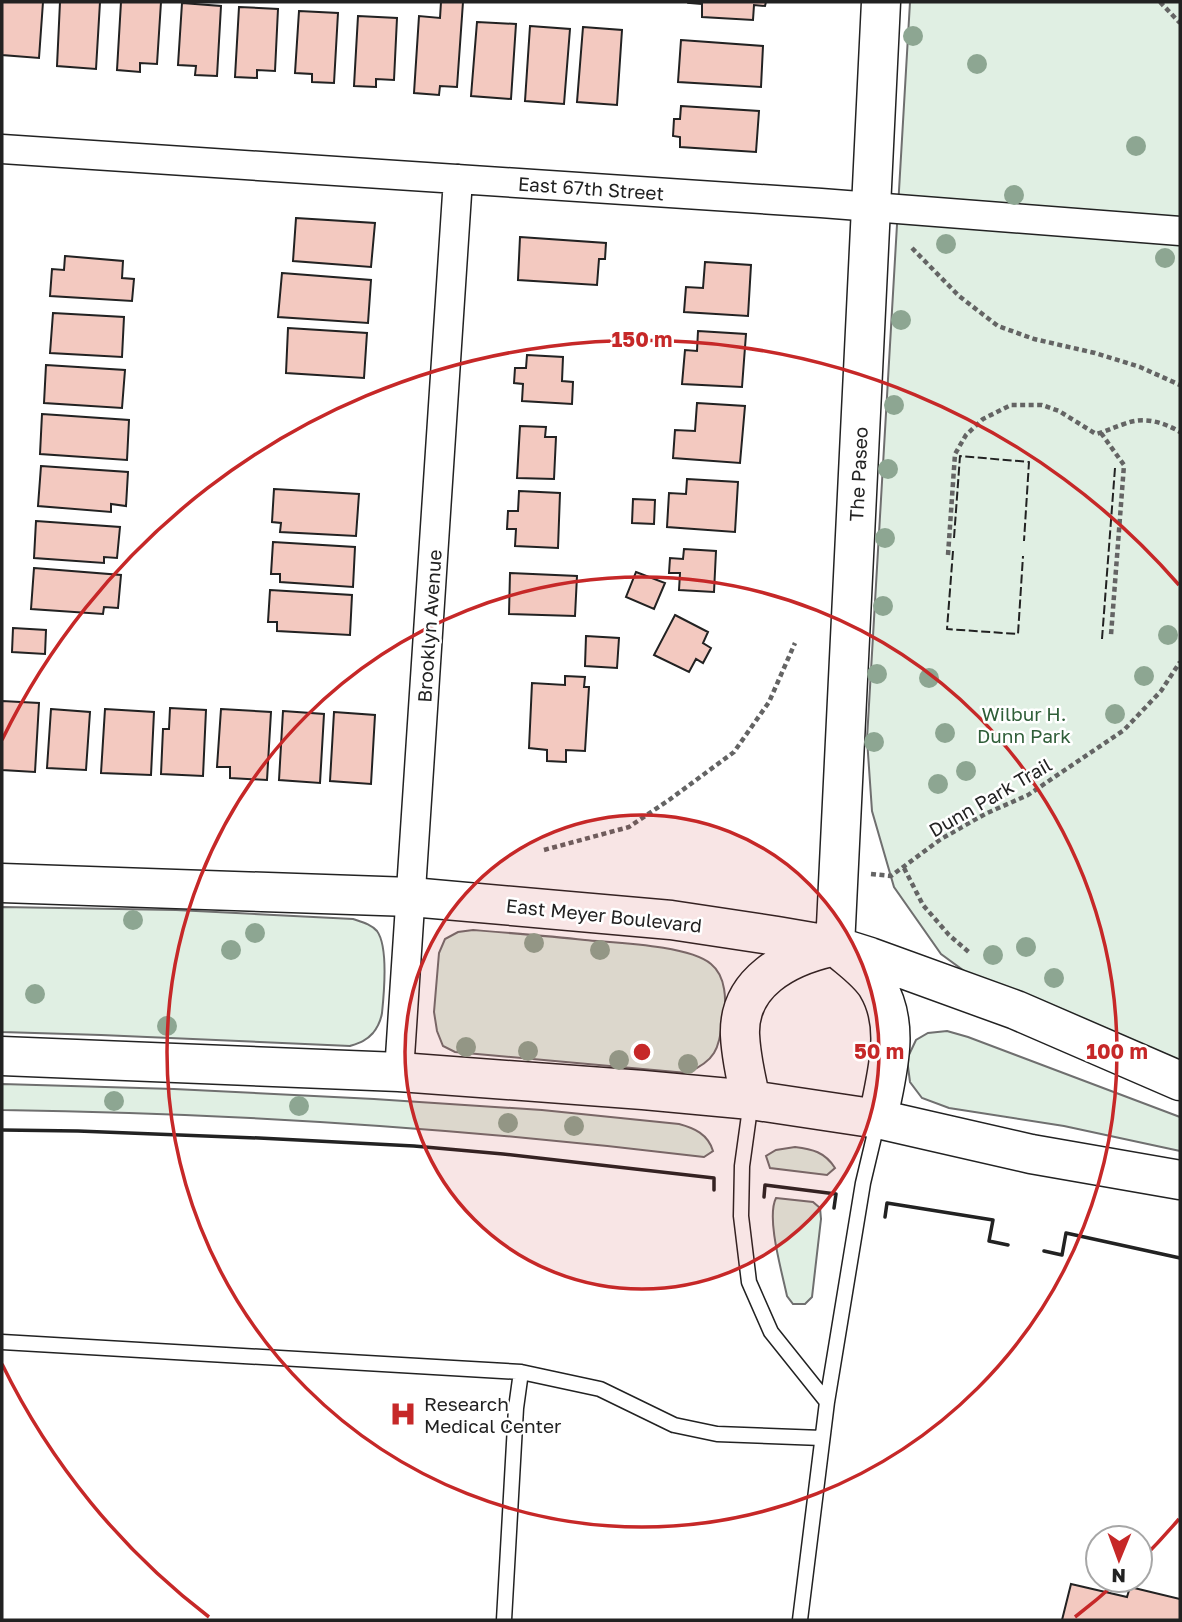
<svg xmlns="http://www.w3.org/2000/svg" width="1182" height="1622" font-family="'Golos Text',sans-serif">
<rect width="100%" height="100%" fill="#fff"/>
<!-- green -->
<path fill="#e0efe3" stroke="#6f6f6f" stroke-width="2" d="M910 2H1180V1063L989 989 941 954 894 887 872 811 867 739Z
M2 907 176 910 353 919C362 922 371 924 377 931 388 946 384 994 382 1013 381 1019 377 1028 373 1033 366 1041 359 1043 350 1046L101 1035 2 1032Z
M473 930C510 933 548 936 585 940 615 943 688 945 711 964 726 976 727 1001 723 1019 718 1049 717 1060 687 1073L455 1052 443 1046 437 1031 434 1012 439 953 445 939 458 932Z
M947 1031 968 1037 1180 1117V1151L1064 1126 949 1108 922 1098 910 1082 907 1059 916 1040 928 1033Z
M2 1084 174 1089 374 1099 542 1110 679 1124C694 1128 708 1134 713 1151L704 1157C471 1129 236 1113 2 1110Z
M795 1147C812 1149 825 1152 835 1168L827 1175 770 1168 766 1156 776 1150Z
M776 1198 813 1202 820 1208 821 1219 812 1297 805 1304H793L787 1296C782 1272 766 1218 776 1198Z"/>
<!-- building -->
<path fill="#f3c9c0" stroke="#222" stroke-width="2" d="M2 2H43L39 58 2 55Z
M60 2H100L96 69 57 66Z
M121 2H161L157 64 140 63V72L117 70Z
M441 2H463L457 87 440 86 439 95 414 93 419 16 440 18Z
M690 2H766L765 6 754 5 753 20 702 17V4L689 3Z
M182 3 221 6 217 76 195 75 196 66 178 65Z
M239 7 278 9 275 71 257 70V78L235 77Z
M299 11 338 13 334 83 312 82V74L295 73Z
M358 16 397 18 394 80 376 79V87L354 86Z
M477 22 516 24 511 99 471 96Z
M530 26 570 29 564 104 525 101Z
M583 27 622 30 617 105 577 102Z
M681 40 763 46 761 87 678 82Z
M681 106 759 111 756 152 680 147V137L673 136 674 119H680Z
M296 218 375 223 371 267 293 261Z
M520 237 606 243 605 259H599L597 285 518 280Z
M65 256 123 261 122 278 134 279 132 301 50 296 52 269 64 270Z
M705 262 751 265 748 316 684 312 686 287 703 288Z
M282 273 371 280 368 323 278 317Z
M53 313 124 317 122 357 50 353Z
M288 328 367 333 364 378 286 373Z
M698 331 746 334 742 387 682 384 685 350 697 351Z
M527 355 563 357 562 381 573 382 572 404 522 401 523 384 514 383 515 368H526Z
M46 365 125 370 122 408 44 403Z
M697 403 745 406 740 463 673 458 675 430 695 431Z
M42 414 129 420 127 460 40 454Z
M520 426 546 427 545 437H556L554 479 517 478Z
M41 466 128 472 126 506 111 504V512L38 506Z
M687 479 738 482 735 532 667 527 669 493 686 494Z
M274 489 359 494 356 536 280 532 281 523 272 522Z
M519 491 560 493 558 548 515 546 516 529H507L508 511H518Z
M633 499 655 500 654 524 632 523Z
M36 521 120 527 117 558 104 557V563L34 558Z
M273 542 355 547 353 587 280 582V574H271Z
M684 549 716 551 714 592 679 590 680 573H669L670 558 683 559Z
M34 568 121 575 118 608 104 607 103 614 31 609Z
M636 572 665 583 654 609 626 597Z
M510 573 577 576 575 616 509 614Z
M270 590 352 595 350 635 277 631V622H268Z
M675 615 708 632 703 643 711 648 703 663 696 659 689 672 654 655Z
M13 628 46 630 45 654 12 652Z
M586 636 619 638 617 668 585 666Z
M565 676 585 677 584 687H589L585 751 566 750V762L547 761V750L529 748 532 683 565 685Z
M2 701 39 703 35 772 2 770Z
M170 708 206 710 203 776 161 774 163 729H169Z
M51 709 90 712 86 770 47 768Z
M105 709 154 712 151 775 101 773Z
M221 709 271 712 267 780 230 778V767H217Z
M283 711 324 714 320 783 279 780Z
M334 712 375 715 371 784 330 781Z
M1071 1584 1127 1597 1130 1587 1180 1599V1620H1062Z"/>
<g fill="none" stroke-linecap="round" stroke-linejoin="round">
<!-- lane casing -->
<g stroke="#222" stroke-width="17">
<path id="lane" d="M751 1101 742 1166 741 1216 749 1282 771 1332 827 1402 863 1183 878 1120
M2 1342 521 1372 600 1389 674 1425 717 1434 822 1438
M504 1620 516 1408 521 1372
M800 1620 827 1402"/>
</g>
<!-- street casing -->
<g stroke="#222" stroke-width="31">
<path id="street" d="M2 149 821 203 1180 231
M399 1072 458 179"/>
</g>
<!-- secondary casing -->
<g stroke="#222" stroke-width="41">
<path id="secondary" d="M2 883 411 897 671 920 777 936 835 946 870 957 1016 1010 1180 1081
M835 946 881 2
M841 951C854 962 868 972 877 986 902 1027 886 1075 878 1119
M2 1056 399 1072 643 1090 751 1100 878 1119 1031 1154 1180 1180
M751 1100C746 1079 741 1056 740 1035 738 982 787 957 831 947"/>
</g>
<!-- path -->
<path stroke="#646464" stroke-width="4.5" stroke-dasharray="5 3.5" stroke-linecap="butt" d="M1160 2 1180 23
M912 248 959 296 998 326 1034 339 1095 353 1140 367 1180 385
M1101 433 1124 465 1111 635
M948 555 955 454 966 435 983 419 1011 405H1042L1059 411 1096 434C1107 431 1114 427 1124 424 1144 416 1163 422 1180 432
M544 850 629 827 669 800 734 752 769 702 795 643
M904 868 923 905 949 935 971 954
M871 874 891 876 941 839 985 814 1028 795 1124 730 1161 691 1180 662"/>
<!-- lane -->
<use href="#lane" stroke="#fff" stroke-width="14"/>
<!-- street -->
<use href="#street" stroke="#fff" stroke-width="28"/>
<!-- secondary -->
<use href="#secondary" stroke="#fff" stroke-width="38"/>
<!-- fence -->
<path stroke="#222" stroke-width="2" stroke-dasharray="9 3.5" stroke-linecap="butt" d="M954 538 960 456 1029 462 1024 541
M953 551 947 629 1018 634 1023 556
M1102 639 1115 468"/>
<!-- wall -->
<path stroke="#222" stroke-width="3.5" d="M2 1130 78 1131 259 1138 414 1146 503 1154 714 1178V1190
M764 1197 765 1185 836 1194 834 1208
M885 1217 887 1203 993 1220 989 1241 1008 1245
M1044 1251 1062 1255 1066 1233 1180 1258"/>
</g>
<!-- trees -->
<g fill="#8da692">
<circle cx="913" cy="36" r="10"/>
<circle cx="977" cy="64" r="10"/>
<circle cx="1136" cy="146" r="10"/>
<circle cx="1014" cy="195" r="10"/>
<circle cx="946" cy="244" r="10"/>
<circle cx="1165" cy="258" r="10"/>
<circle cx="901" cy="320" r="10"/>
<circle cx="894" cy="405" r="10"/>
<circle cx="888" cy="469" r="10"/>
<circle cx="885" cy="538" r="10"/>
<circle cx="883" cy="606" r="10"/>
<circle cx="1168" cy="635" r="10"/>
<circle cx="877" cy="674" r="10"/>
<circle cx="1144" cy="676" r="10"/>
<circle cx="929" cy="678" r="10"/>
<circle cx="1115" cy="714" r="10"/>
<circle cx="945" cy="733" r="10"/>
<circle cx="874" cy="742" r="10"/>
<circle cx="966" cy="771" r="10"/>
<circle cx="938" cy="784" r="10"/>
<circle cx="133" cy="920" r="10"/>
<circle cx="255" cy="933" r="10"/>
<circle cx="534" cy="943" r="10"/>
<circle cx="1026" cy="947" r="10"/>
<circle cx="231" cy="950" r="10"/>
<circle cx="600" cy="950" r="10"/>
<circle cx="993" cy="955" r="10"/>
<circle cx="1054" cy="978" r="10"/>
<circle cx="35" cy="994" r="10"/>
<circle cx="167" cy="1026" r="10"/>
<circle cx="466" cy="1047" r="10"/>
<circle cx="528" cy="1051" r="10"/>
<circle cx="619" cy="1060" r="10"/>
<circle cx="688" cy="1064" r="10"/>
<circle cx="114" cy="1101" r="10"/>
<circle cx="299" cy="1106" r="10"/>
<circle cx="508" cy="1123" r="10"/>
<circle cx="574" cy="1126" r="10"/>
</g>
<!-- distance rings -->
<circle cx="642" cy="1052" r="237" fill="#c62828" fill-opacity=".12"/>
<g fill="none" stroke="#c62828" stroke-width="3.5">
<circle cx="642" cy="1052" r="237"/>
<circle cx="642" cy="1052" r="475"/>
<path d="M1179 1519A712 712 0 0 1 1141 1560M1118 1581A712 712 0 0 1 1075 1617M209 1617A712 712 0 0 1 2 1364M2 740A712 712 0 0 1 1179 585"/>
</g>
<!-- icons -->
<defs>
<g id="hospital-bare" transform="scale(2.1)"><path d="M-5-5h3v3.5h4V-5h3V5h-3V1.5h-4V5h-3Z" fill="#c62828" stroke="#fff" stroke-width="2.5" paint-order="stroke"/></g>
</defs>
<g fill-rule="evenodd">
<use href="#hospital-bare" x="403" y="1414"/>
</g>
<g text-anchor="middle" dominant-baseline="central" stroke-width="5" stroke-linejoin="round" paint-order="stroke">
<!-- street labels -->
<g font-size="19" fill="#222" stroke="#fff">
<text transform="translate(591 188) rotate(4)">East 67th Street</text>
<text transform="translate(858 474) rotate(-87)">The Paseo</text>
<text transform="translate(429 626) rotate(-86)">Brooklyn Avenue</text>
<text transform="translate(990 797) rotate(-30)">Dunn Park Trail</text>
<text transform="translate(604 915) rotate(6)">East Meyer Boulevard</text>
</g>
<!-- park labels -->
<g font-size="19" fill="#2f5e38" stroke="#fff">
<text x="1024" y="713">Wilbur H.<tspan x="1024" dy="22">Dunn Park</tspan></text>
</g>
<!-- poi labels -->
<g font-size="19" fill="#222" stroke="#fff" text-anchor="start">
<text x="424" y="1403">Research<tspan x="424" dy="22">Medical Center</tspan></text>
</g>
</g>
<circle cx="642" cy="1052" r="10" fill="#c62828" stroke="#fff" stroke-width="3.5"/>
<g font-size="21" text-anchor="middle" font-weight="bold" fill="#c62828" stroke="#fff" stroke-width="5" stroke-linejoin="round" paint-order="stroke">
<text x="642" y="347">150 m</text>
<text x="879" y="1059">50 m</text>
<text x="1117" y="1059">100 m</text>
</g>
<!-- border -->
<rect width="1182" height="1622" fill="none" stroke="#222222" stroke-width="7"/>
<!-- north arrow -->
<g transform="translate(1119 1559) rotate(181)"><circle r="33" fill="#ffffff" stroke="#a7a7a7" stroke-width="2"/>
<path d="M0-5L12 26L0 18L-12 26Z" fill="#c62828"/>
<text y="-10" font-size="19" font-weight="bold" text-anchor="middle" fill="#222222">N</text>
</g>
</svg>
